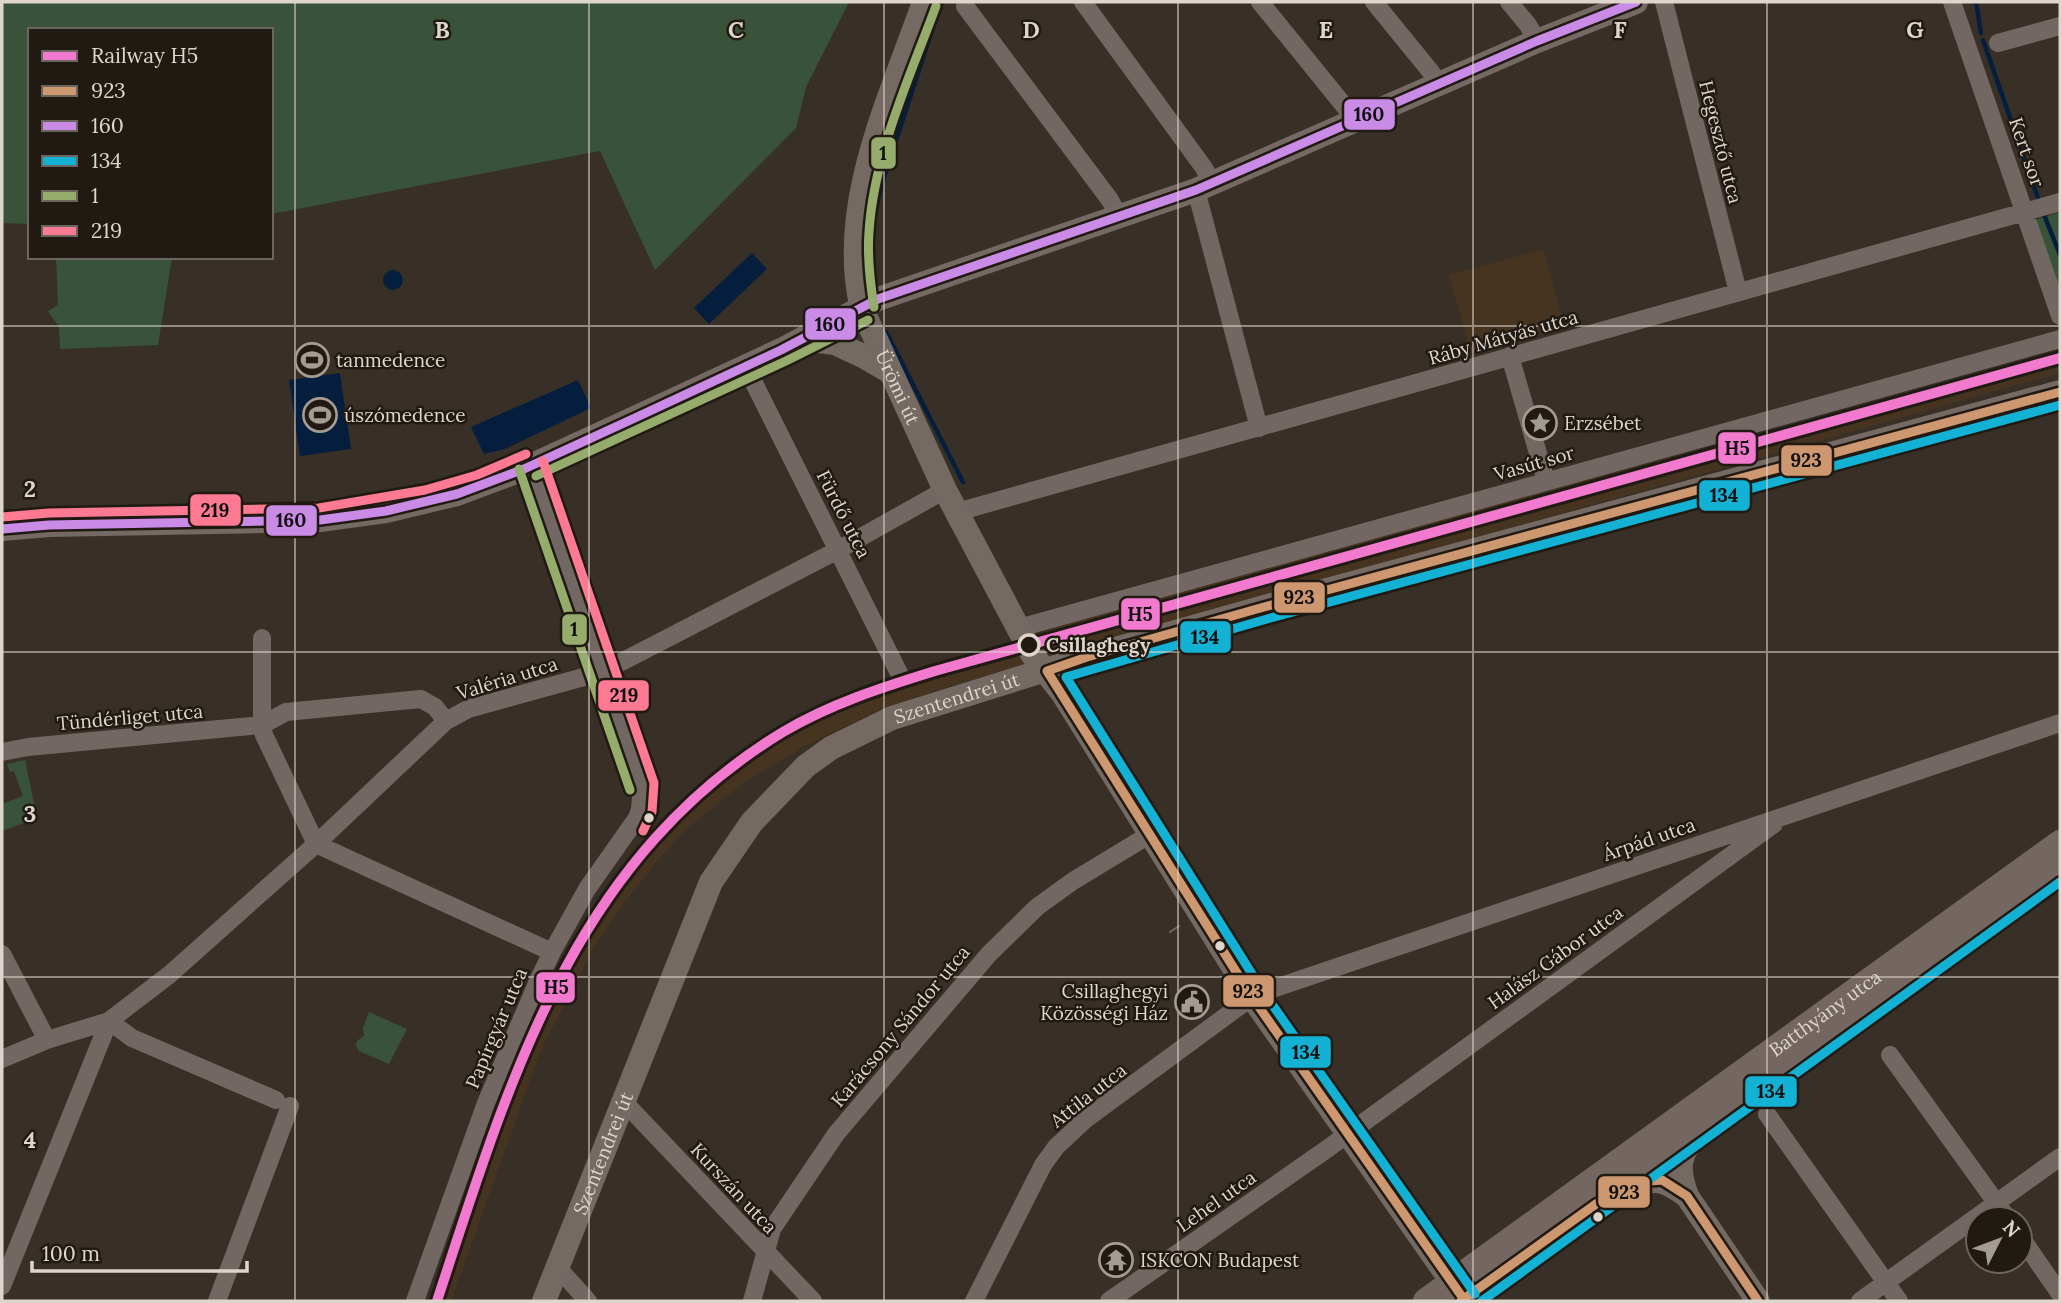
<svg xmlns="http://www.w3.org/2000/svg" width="2062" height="1303" font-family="Lora,serif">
<rect width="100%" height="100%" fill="#383027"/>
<!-- built -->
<path fill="#463421" d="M1543 249 1564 324 1471 353 1449 275Z
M2060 353V373L957 684 879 710 805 746 742 784 688 828 660 858 627 899 594 947 541 1050 451 1301H432L505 1089 524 1041 549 988 578 935 610 887 673 812 715 774 786 725 832 701 875 685 1025 640 1024 638 1055 628V623L1323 548 1326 556 1334 550 1434 521Z"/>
<!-- green -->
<path fill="#39533a" d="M2 2H849L806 87 796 128 655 270 600 151 271 214V30H30V224L2 223Z
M2060 212V302L2035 220Z
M56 257H172L158 345 60 349 59 327 48 311 58 305Z
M25 760 37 818 2 831V804L23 796 14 771 10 772 7 764Z
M369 1012 407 1029 389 1064 359 1051 356 1046 357 1041 364 1036 363 1028Z"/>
<!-- water -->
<path fill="#051e3e" d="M752 253 767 269 709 324 694 308Z
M383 280a10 10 0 1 1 20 0a10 10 0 1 1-20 0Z
M340 373 351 449 300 456 289 380Z
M578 380 591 408 505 449 484 454 471 427Z"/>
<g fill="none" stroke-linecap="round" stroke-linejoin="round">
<!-- stream -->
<path stroke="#051e3e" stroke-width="4.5" d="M1976 2 1981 33
M1983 40 2040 204
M2043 212 2060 255
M871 265C869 214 887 167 903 119 916 80 928 41 942 2
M886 332 963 482"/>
<!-- street -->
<path stroke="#726763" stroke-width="18" d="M1083 2 1204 168 1212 183
M1260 2 1346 108 1354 122
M1374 2 1431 72 1438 85
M1509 2 1528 25 1537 41
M1664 2 1738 292
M1952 2 2060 316
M965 6 1110 200 1118 215
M1998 43 2060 26
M1196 190 1259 428
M1510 356 1546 481
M749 373 900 675
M957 512 2060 202
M1019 628 2060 339
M262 638V725L264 735 316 844
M2 752 28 747 262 725 286 712 421 699 435 707 446 721
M316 844 552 952
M2 954 47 1040
M109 1021 132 1038 276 1100
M1890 1055 2008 1219
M2 1059 47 1040 109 1021 169 975 316 844 446 721 468 709 602 672 838 550 945 490
M625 1103 813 1301
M1767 1114 1899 1301
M2020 1236 2060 1294
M558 1268 588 1301
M2 1286 109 1021
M217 1301 290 1106
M415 1301 486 1103 538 981 552 952 587 889 637 818 640 809 642 786 531 465
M752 1301 772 1229 836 1134 989 954 1037 907 1073 881 1149 835
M974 1301 1043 1165 1056 1147 1086 1119 1241 1005 1266 991 2060 723
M1109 1301 1327 1149 1774 824
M1860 1301 2060 1157"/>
<!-- secondary -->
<g stroke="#746963" stroke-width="24">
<path id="s1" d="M924 2C891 97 837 205 862 309L945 490 1032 654 1063 694 1252 997 1464 1299"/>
<path d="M802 339 835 343 863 356 889 371"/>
<path d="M2 529 49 525 320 520 386 511 457 494 524 469 637 417 781 350 878 299 1196 190 1537 41 1636 2"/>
<path d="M1699 1130C1679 1155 1676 1166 1687 1196L1758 1301"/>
<path d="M1619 1196C1651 1179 1656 1173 1687 1196"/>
<path id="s2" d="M544 1301 711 882 752 822 806 766 831 748 892 718 1087 657 1264 607 2060 392"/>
</g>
<!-- primary -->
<g stroke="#746761" stroke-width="26">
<path id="s3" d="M1426 1301 2060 843"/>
<path d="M1461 1301 2060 867"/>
</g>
<!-- tram -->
<path stroke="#6e6660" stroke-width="2" d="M1170 932 1179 926"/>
<!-- bus-1 casing -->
<g stroke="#201a13" stroke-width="14">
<path id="bus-1" d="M1047 671 1087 657 1264 607 2060 392
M1047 671 1252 997 1465 1301
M1461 1301 1596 1204 1650 1181 1662 1180 1687 1196 1758 1301"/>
</g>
<!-- bus-2 casing -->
<g stroke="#201a13" stroke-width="14">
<path id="bus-2" d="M2 529 49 525 320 520 386 511 457 494 524 469 637 417 781 350 878 299 1196 190 1537 41 1636 2"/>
</g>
<!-- bus-3 casing -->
<g stroke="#201a13" stroke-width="14">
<path id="bus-3" d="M1475 1294 1262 990 1066 677 1267 619 2060 405
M1482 1301 2060 882"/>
</g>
<!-- bus-4 casing -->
<g stroke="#201a13" stroke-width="14">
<path id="bus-4" d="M874 307C870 282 867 258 869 232 874 154 909 79 936 6
M519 469 630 790
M536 476 786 361 868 320"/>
</g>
<!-- bus-5 casing -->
<g stroke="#201a13" stroke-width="14">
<path id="bus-5" d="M543 461 654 783 652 812 643 831
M2 517 49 513 319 508 425 490 477 475 526 454"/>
</g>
<!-- bus-1 -->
<use href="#bus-1" stroke="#cd976f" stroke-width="9"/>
<!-- bus-2 -->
<use href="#bus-2" stroke="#ca8be6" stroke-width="9"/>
<!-- bus-3 -->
<use href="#bus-3" stroke="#13b2d5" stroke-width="9"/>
<!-- bus-4 -->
<use href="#bus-4" stroke="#95ac6d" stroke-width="9"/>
<!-- bus-5 -->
<use href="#bus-5" stroke="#fe7a93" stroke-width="9"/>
<!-- rail-1 casing -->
<g stroke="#201a13" stroke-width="16">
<path id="rail-1" d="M437 1301C509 1082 572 860 783 732 830 704 883 687 935 671L2060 358"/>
</g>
<!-- rail-1 -->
<use href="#rail-1" stroke="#f179ce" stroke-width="10"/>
</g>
<!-- grid -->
<path fill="none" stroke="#ded5cc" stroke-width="2" stroke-opacity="0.55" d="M295 2V1301M589 2V1301M884 2V1301M1178 2V1301M1473 2V1301M1767 2V1301M2 326H2060M2 652H2060M2 977H2060"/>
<!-- icons -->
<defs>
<g id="stadium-ring" transform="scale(1.75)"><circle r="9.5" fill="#201a13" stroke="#a49b92" stroke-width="1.5"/><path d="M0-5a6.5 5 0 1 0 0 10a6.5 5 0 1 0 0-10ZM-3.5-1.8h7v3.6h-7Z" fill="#a49b92"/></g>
<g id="sight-ring" transform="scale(1.75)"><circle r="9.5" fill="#201a13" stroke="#a49b92" stroke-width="1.5"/><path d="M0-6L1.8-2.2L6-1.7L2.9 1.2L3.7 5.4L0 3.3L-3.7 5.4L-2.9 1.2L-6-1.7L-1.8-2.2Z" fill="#a49b92"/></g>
<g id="civic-ring" transform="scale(1.75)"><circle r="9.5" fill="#201a13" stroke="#a49b92" stroke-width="1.5"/><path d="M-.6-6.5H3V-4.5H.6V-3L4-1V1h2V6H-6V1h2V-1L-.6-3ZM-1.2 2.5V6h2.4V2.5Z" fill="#a49b92"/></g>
<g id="temple-ring" transform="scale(1.75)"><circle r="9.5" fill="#201a13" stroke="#a49b92" stroke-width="1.5"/><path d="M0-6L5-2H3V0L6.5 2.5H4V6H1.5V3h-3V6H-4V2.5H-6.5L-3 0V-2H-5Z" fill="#a49b92"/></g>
</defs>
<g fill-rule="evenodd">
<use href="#stadium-ring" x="312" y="360"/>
<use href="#stadium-ring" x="320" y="415"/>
<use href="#sight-ring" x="1540" y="423"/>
<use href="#civic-ring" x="1192" y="1002"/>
<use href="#temple-ring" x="1116" y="1260"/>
</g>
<!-- markers -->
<circle fill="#201a13" stroke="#ded5cc" stroke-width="3.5" cx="1029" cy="645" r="10"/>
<g fill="#ded5cc" stroke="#201a13" stroke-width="2.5">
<circle cx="649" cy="818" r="6"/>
<circle cx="1220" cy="946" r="6"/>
<circle cx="1598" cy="1217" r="6"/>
</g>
<g text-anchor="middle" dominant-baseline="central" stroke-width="5" stroke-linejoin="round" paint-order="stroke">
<!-- street labels -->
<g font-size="19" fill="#ded5cc" stroke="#201a13">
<text transform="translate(1721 142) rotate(76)">Hegesztő utca</text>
<text transform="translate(2027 152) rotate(71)">Kert sor</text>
<text transform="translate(1503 337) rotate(-16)">Ráby Mátyás utca</text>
<text stroke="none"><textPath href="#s1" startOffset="404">Ürömi út</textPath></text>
<text transform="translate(1534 463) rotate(-16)">Vasút sor</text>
<text transform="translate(844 514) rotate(63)">Fürdő utca</text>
<text transform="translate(507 678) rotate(-17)">Valéria utca</text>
<text stroke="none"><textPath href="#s2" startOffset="768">Szentendrei út</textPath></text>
<text transform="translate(130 717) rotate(-5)">Tündérliget utca</text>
<text transform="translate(1649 839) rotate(-19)">Árpád utca</text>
<text transform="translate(1555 957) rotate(-36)">Halász Gábor utca</text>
<text stroke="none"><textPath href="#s3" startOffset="492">Batthyány utca</textPath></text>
<text transform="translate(900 1026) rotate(-50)">Karácsony Sándor utca</text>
<text transform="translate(496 1028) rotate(-67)">Papírgyár utca</text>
<text transform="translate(1088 1095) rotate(-38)">Attila utca</text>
<text stroke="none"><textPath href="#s2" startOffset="159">Szentendrei út</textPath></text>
<text transform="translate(734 1188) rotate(47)">Kurszán utca</text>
<text transform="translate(1216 1201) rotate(-35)">Lehel utca</text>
</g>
<!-- poi labels -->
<g font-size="19" fill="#ded5cc" stroke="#201a13" text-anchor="start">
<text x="336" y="360">tanmedence</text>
<text x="344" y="415">úszómedence</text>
<text x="1564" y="423">Erzsébet</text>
<text x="1168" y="991" text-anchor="end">Csillaghegyi<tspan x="1168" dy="22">Közösségi Ház</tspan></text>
<text x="1140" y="1260">ISKCON Budapest</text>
</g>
<!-- stop labels -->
<g font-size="19" font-weight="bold" fill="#ded5cc" stroke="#201a13" text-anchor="start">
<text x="1046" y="645">Csillaghegy</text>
</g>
</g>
<g font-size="23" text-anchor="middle" font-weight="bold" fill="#ded5cc" stroke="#201a13" stroke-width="5" stroke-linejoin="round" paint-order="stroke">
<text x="442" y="38">B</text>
<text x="736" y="38">C</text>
<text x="1031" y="38">D</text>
<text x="1326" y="38">E</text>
<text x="1620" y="38">F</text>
<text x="1915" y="38">G</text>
<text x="30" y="497">2</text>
<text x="30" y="822">3</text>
<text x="30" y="1148">4</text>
</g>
<g stroke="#201a13" stroke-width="2.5">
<rect x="1343" y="98" width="53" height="33" rx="7" fill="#ca8be6"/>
<rect x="870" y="136" width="27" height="34" rx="7" fill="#95ac6d"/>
<rect x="804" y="307" width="53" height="34" rx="7" fill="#ca8be6"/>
<rect x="1717" y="431" width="40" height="34" rx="7" fill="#f179ce"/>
<rect x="1780" y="444" width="53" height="33" rx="7" fill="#cd976f"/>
<rect x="1698" y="479" width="53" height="33" rx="7" fill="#13b2d5"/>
<rect x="189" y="493" width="53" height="34" rx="7" fill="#fe7a93"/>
<rect x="265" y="504" width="53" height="33" rx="7" fill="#ca8be6"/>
<rect x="1273" y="581" width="53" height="33" rx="7" fill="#cd976f"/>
<rect x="1120" y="597" width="41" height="34" rx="7" fill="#f179ce"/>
<rect x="561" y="613" width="27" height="33" rx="7" fill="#95ac6d"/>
<rect x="1179" y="620" width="53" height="34" rx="7" fill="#13b2d5"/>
<rect x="597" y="679" width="53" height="33" rx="7" fill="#fe7a93"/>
<rect x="535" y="971" width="41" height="33" rx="7" fill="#f179ce"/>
<rect x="1222" y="974" width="53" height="34" rx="7" fill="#cd976f"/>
<rect x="1279" y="1035" width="53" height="34" rx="7" fill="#13b2d5"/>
<rect x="1744" y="1075" width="54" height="33" rx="7" fill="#13b2d5"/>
<rect x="1597" y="1175" width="54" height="34" rx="7" fill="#cd976f"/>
</g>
<g font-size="19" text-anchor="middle" font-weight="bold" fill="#111">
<text x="1369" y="121">160</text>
<text x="883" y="160">1</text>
<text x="830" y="331">160</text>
<text x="1737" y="455">H5</text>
<text x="1806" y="467">923</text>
<text x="1724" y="502">134</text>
<text x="215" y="517">219</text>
<text x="291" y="527">160</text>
<text x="1299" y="604">923</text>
<text x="1140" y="621">H5</text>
<text x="574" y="636">1</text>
<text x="1205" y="644">134</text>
<text x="624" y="702">219</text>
<text x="556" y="994">H5</text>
<text x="1248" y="998">923</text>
<text x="1306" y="1059">134</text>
<text x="1771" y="1098">134</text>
<text x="1624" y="1199">923</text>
</g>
<!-- border -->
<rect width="2062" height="1303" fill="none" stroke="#ded5cc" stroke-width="7"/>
<!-- legend -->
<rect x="28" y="28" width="245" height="231" fill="#201a13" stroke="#6c655d" stroke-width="2"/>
<rect x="42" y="51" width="35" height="10" fill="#f179ce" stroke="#6c655d" stroke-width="2"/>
<text x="91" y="63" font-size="21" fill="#ded5cc">Railway H5</text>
<rect x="42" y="86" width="35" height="10" fill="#cd976f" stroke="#6c655d" stroke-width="2"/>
<text x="91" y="98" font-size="21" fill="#ded5cc">923</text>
<rect x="42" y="121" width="35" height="10" fill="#ca8be6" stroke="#6c655d" stroke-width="2"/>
<text x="91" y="133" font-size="21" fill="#ded5cc">160</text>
<rect x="42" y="156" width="35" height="10" fill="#13b2d5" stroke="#6c655d" stroke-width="2"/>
<text x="91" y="168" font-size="21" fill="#ded5cc">134</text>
<rect x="42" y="191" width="35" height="10" fill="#95ac6d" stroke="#6c655d" stroke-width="2"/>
<text x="91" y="203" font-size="21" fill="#ded5cc">1</text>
<rect x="42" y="226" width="35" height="10" fill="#fe7a93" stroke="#6c655d" stroke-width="2"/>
<text x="91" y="238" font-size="21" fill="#ded5cc">219</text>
<!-- north arrow -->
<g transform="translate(1999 1240) rotate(48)"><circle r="33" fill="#201a13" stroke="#6c655d" stroke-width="2"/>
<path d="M0-5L12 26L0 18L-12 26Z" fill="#a49b92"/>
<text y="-10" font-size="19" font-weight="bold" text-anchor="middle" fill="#ded5cc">N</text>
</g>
<!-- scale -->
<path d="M32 1261v10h215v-10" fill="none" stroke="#ded5cc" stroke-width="3.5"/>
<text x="42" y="1261" font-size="21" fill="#ded5cc" stroke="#201a13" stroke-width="5" paint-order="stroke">100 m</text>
</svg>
